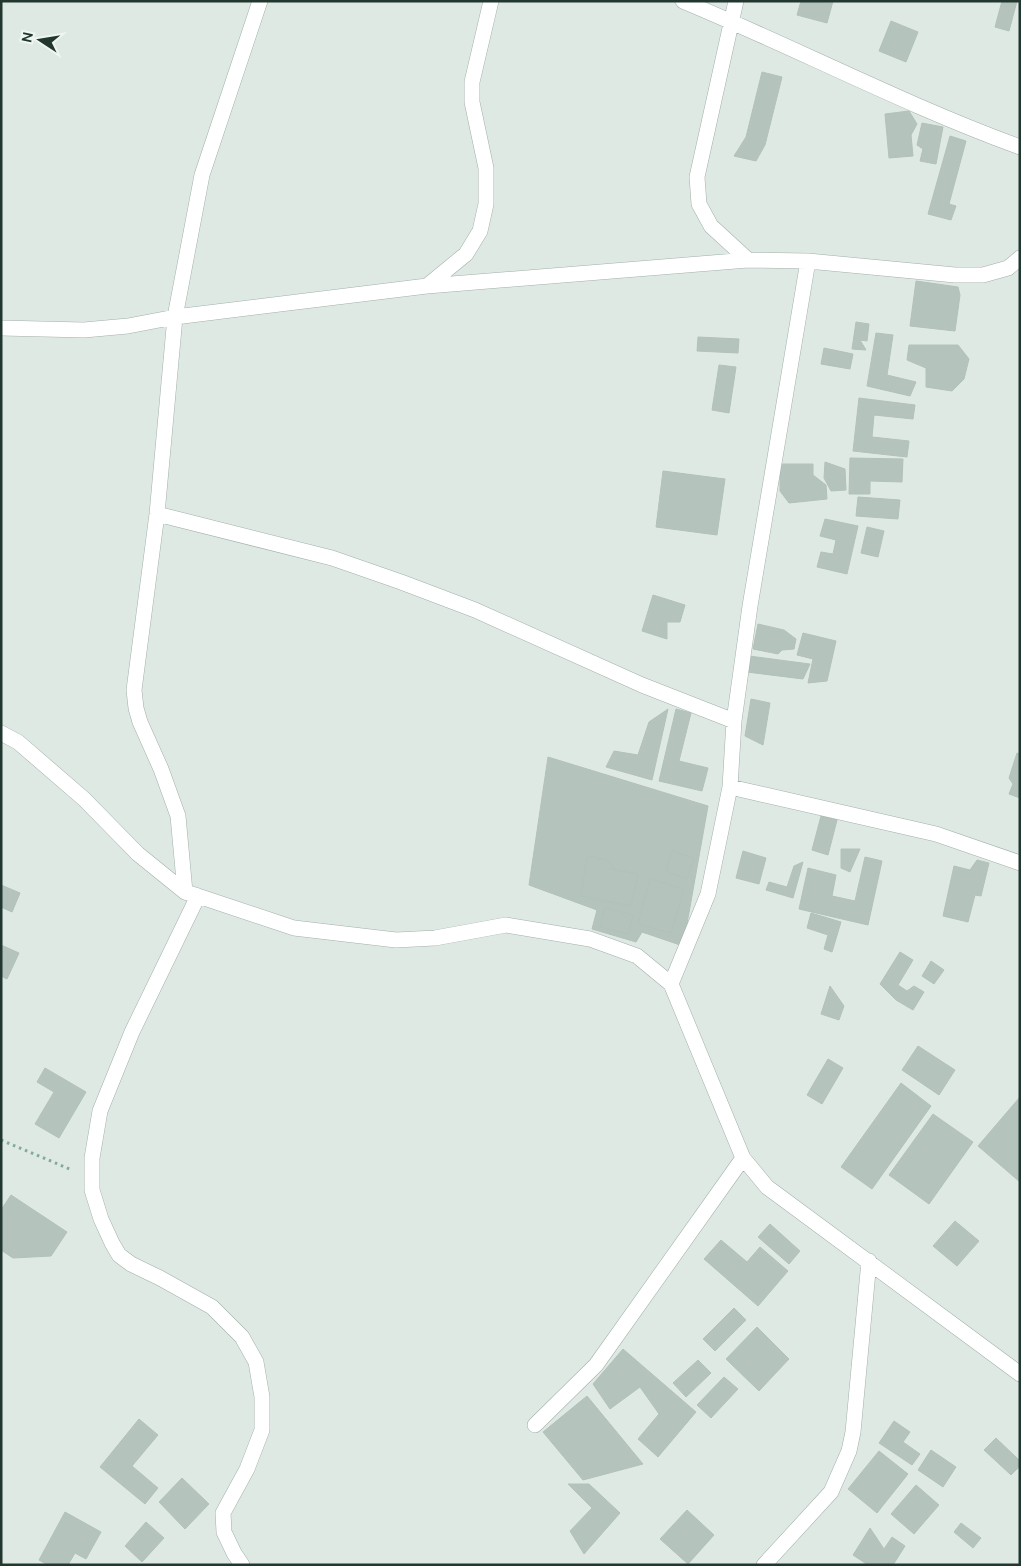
<svg xmlns="http://www.w3.org/2000/svg" width="1021" height="1566" font-family="'DM Sans',sans-serif">
<rect width="100%" height="100%" fill="#dfe9e4"/>
<!-- building -->
<path fill="#b4c3bc" stroke="#b2c1ba" d="M801 1H833L827 23 797 15Z
M1002 1H1017L1009 31 995 27Z
M891 21 918 32 906 62 879 51Z
M762 72 782 77 765 145 756 161 734 156 746 137Z
M909 111 917 124 911 135 913 156 889 158 885 114Z
M922 123 943 127 936 164 920 161 923 149 917 145Z
M950 136 966 141 949 204 956 206 951 220 928 214Z
M916 281 958 287 960 295 955 331 910 326Z
M856 322 869 324 867 341 860 340 866 350 852 349Z
M876 333 893 335 887 375 916 382 910 396 867 386Z
M698 337 739 339 738 353 697 351Z
M909 345H958L969 359 964 379 952 391 926 387V368L907 360Z
M824 348 853 354 850 369 821 364Z
M719 365 736 367 729 413 712 410Z
M859 398 915 405 913 419 874 415 872 437 909 441 907 457 853 451Z
M850 458 903 459 902 482 870 481V494H849Z
M825 462 845 469 846 490 831 491 824 478Z
M780 464H813V475L826 485 827 499 789 503 780 491Z
M663 471 725 479 717 535 656 527Z
M858 497 900 500 898 519 856 516Z
M825 519 858 526 847 574 817 567 821 552 833 554 836 540 820 536Z
M867 527 884 531 878 557 861 553Z
M653 595 685 605 680 622H667V639L642 631Z
M758 624 784 630 796 639 794 649 782 650 778 654 753 649Z
M803 633 836 641 827 681 808 683 813 659 797 655Z
M749 656 810 664 803 679 747 672Z
M751 699 770 703 763 745 745 736Z
M668 709 652 780 606 767 614 751 638 755 649 722Z
M676 709 691 713 679 761 708 768 702 791 659 781Z
M1017 753 1020 754V798L1009 794 1013 784 1009 778Z
M548 757 708 806 683 946 642 932 636 942 592 929 597 910 529 885Z
M821 816 837 820 828 855 812 850Z
M841 849H860L850 872 841 868Z
M672 851 694 858 687 879 666 871Z
M743 851 766 858 759 884 736 878Z
M588 856 611 861 612 869 638 874 631 906 580 896Z
M865 857 882 861 868 925 799 909 808 868 836 875 832 896 855 901Z
M977 860 989 863 981 896 975 895 968 922 943 916 954 866 970 870Z
M803 862 793 898 766 890 769 882 787 887 794 866Z
M650 879 684 889 671 933 638 924Z
M1 885 20 893 12 912 1 907Z
M605 908 633 915 628 934 600 927Z
M811 913 841 922 832 952 824 949 828 935 807 928Z
M1 945 19 953 7 979 1 976Z
M900 952 913 960 898 985 907 991 914 986 924 992 913 1010 896 1000 880 984Z
M931 961 944 970 934 984 922 976Z
M830 986 844 1006 839 1020 821 1014Z
M918 1046 955 1070 939 1095 902 1070Z
M828 1059 843 1068 822 1104 807 1095Z
M45 1068 86 1092 59 1138 35 1124 54 1092 37 1082Z
M901 1083 931 1106 872 1189 841 1167Z
M1020 1097V1182L978 1146Z
M933 1114 973 1142 929 1204 889 1175Z
M11 1195 67 1232 51 1256 13 1258 1 1250V1210Z
M955 1221 979 1241 957 1266 933 1246Z
M770 1224 800 1251 789 1264 758 1237Z
M721 1240 747 1262 760 1247 788 1271 758 1306 704 1259Z
M734 1308 746 1320 715 1351 703 1339Z
M757 1327 789 1359 759 1391 726 1359Z
M623 1349 696 1412 658 1457 638 1439 659 1414 640 1387 610 1409 593 1384Z
M698 1360 711 1373 686 1397 673 1383Z
M724 1377 738 1389 711 1418 697 1405Z
M587 1396 643 1464 583 1480 543 1432Z
M139 1419 158 1435 132 1466 158 1488 145 1504 100 1467Z
M894 1421 910 1432 903 1442 920 1454 912 1465 879 1443Z
M996 1438 1020 1461V1466L1011 1475 984 1450Z
M931 1450 956 1467 943 1487 918 1470Z
M879 1451 908 1474 877 1513 848 1489Z
M182 1478 209 1504 185 1529 159 1502Z
M568 1484H589L620 1513 584 1554 570 1531 592 1508Z
M916 1485 939 1505 914 1534 891 1514Z
M687 1510 714 1535 688 1564 660 1539Z
M65 1512 101 1532 86 1559 75 1553 68 1565H48L39 1560Z
M146 1522 164 1538 142 1562 125 1546Z
M961 1523 981 1538 973 1548 954 1532Z
M870 1528 884 1549 892 1537 905 1546 893 1565H868L853 1555Z"/>
<g fill="none" stroke-linecap="round" stroke-linejoin="round">
<!-- minor casing -->
<g stroke="#a2b0aa" stroke-width="16">
<path id="minor" d="M683 1C796 48 905 105 1020 147
M736 1 697 177 699 204 711 226 748 260
M427 286 466 254 480 231 486 204V168L472 102V82L491 1
M1 328 84 330 128 326 175 317 427 286 748 260 808 261 955 275H983L1008 268 1020 258
M157 514 332 558 401 582 475 610 642 685 734 721
M1 733 18 742 84 799 138 854 185 892 198 896 294 928 396 940 435 938 506 925 590 939 637 956 671 984 743 1158 767 1187 1020 1374
M730 787 936 834 1020 863
M185 892 178 816 161 769 140 722 136 708 134 690 157 514 175 317 202 175 260 1
M198 896 132 1032 100 1111 92 1158V1190L101 1219 112 1243 119 1255 131 1264 160 1278 212 1307 242 1337 256 1362 262 1397V1430L247 1469 223 1513 224 1532 234 1553 242 1565
M671 984 708 894 730 787 734 721 750 606 808 261
M535 1425 596 1365 743 1158
M764 1565 831 1492 849 1451 853 1432 869 1261"/>
</g>
<!-- path -->
<path stroke="#82aa9b" stroke-width="3" stroke-dasharray="2.5 4" stroke-linecap="butt" d="M1 1140 72 1170"/>
<!-- minor -->
<use href="#minor" stroke="#fff" stroke-width="15"/>
</g>
<!-- border -->
<rect width="1021" height="1566" fill="none" stroke="#213730" stroke-width="5"/>
<!-- north arrow -->
<g transform="translate(40 40) rotate(282)" stroke="#eff6f2" stroke-width="4" paint-order="stroke">
<path d="M0-4L9 19L0 12L-9 19Z" fill="#213730"/>
<text y="-8" font-size="14" font-weight="bold" text-anchor="middle" fill="#213730">N</text>
</g>
</svg>
